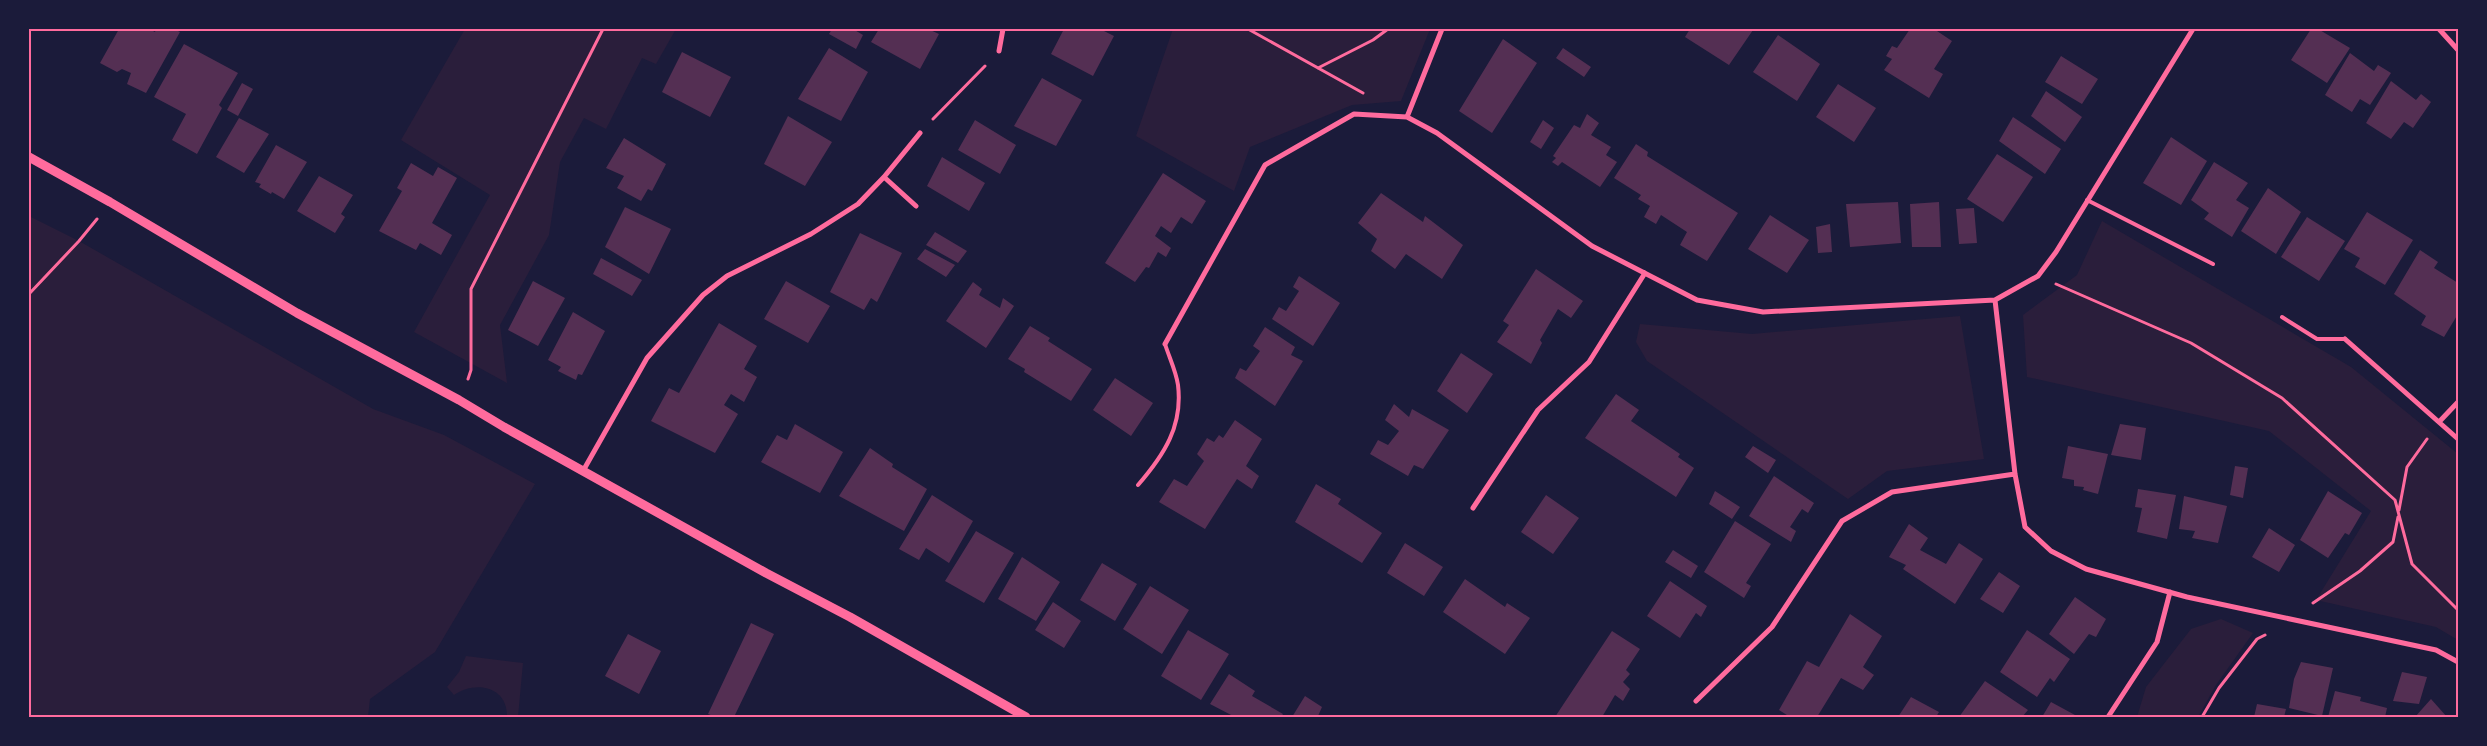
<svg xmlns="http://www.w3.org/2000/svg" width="2487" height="746" font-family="Manrope,sans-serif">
<rect width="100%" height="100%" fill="#1b1b3a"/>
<!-- green -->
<path fill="#2a1e3b" d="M465 29H676L656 64 642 58 606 129 584 118 560 162 549 235 500 325 507 383 414 332 490 195 401 140Z
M1173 29H1430L1401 101 1352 105 1250 147 1234 191 1136 136Z
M29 216 79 241 373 409 444 435 535 484 435 652 370 699 368 717H29Z
M2102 221 2351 367 2458 454V640L2436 627 2316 600 2371 511 2269 431 2027 377 2023 315 2077 275Z
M1960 316 1984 459 1887 471 1848 499 1647 361 1636 342 1640 324 1752 334Z
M2221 619 2253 633 2216 685 2198 717H2137L2146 687 2191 629Z
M466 656 523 663 518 717H507C508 686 475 680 454 695L447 687 459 672Z"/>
<!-- building -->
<path fill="#542f53" d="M119 29H149L155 32 156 29H174L180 32 146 93 127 84 131 73 122 69 117 72 100 63Z
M832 29H853L863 35 856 49 829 34Z
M879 29H928L939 34 920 69 871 42Z
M1064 29H1100L1114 36 1093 76 1051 54Z
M1690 29H1751L1753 30 1729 65 1685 37Z
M1910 29H1934L1952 41 1934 69 1943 74 1929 98 1884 70 1892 59 1886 56 1892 46 1897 48Z
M2311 29H2318L2350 48 2327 83 2291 60Z
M1778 35 1820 64 1797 101 1753 72Z
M1503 39 1537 63 1492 133 1459 111Z
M184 44 238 73 219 105 222 108 197 154 172 140 186 114 154 97Z
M829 48 868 72 841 121 798 99Z
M1563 48 1591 67 1584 77 1556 58Z
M682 52 731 77 710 117 662 92Z
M2350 53 2374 71 2378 65 2391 73 2370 105 2360 99 2352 112 2325 95Z
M2061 56 2098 79 2082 104 2045 82Z
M1042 78 1082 100 1056 146 1014 126Z
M2391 81 2416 100 2421 94 2431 102 2413 128 2404 122 2391 139 2366 123Z
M242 83 253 89 238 116 227 110Z
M1838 84 1876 108 1854 142 1816 117Z
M2046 91 2082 117 2065 142 2031 116Z
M1587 114 1599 123 1591 135 1611 147 1606 155 1617 162 1600 187 1562 162 1558 166 1552 162 1556 158 1553 156 1574 125 1580 128Z
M788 116 832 142 805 186 764 164Z
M2013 117 2061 149 2045 174 1999 141Z
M239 118 269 134 244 173 216 157Z
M975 120 1016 145 1000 174 958 150Z
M1543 120 1554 128 1541 149 1530 142Z
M2171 137 2207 161 2181 205 2143 183Z
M624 138 666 164 652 191 648 189 641 201 617 188 624 176 606 168Z
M1636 144 1648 152 1647 156 1738 213 1707 261 1680 245 1687 232 1661 215 1656 224 1644 217 1650 206 1638 199 1641 195 1614 178Z
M276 145 307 162 284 199 272 192 271 194 259 187 261 184 255 182Z
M1997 154 2033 177 2003 222 1967 199Z
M942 157 985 183 969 211 927 186Z
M2214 162 2248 183 2236 200 2249 208 2232 237 2204 219 2209 213 2191 200Z
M411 163 433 176 438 167 457 178 432 223 452 235 441 255 420 243 416 250 379 231 402 191 397 188Z
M1163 173 1206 201 1192 224 1181 217 1171 233 1161 226 1155 236 1171 248 1166 257 1158 252 1149 268 1146 267 1135 282 1105 263Z
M319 176 353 195 341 214 345 217 335 233 297 211Z
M2268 188 2301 212 2276 254 2241 231Z
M1381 193 1423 222 1425 216 1463 245 1442 279 1406 254 1395 269 1371 251 1377 239 1358 223Z
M1898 202 1901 243 1850 247 1846 204Z
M1939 202 1941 247H1912L1910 204Z
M625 207 671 229 649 274 605 247Z
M1974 208 1977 243 1959 244 1956 209Z
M2367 212 2413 240 2385 285 2355 267 2360 258 2344 249Z
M1770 215 1809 240 1787 273 1748 249Z
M2307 217 2345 241 2319 281 2281 257Z
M1830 224 1832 252 1818 253 1816 227Z
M935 232 967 251 958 263 926 245Z
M860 233 902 253 877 302 871 298 864 310 830 292Z
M925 249 955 265 946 277 917 259Z
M2420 250 2438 262 2434 268 2458 283V314L2444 337 2421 325 2426 316 2394 294Z
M601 258 642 280 632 296 593 274Z
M1536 269 1583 301 1571 318 1558 309 1540 340 1542 343 1531 364 1497 342 1509 325 1503 321Z
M1299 276 1340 303 1313 346 1272 319 1279 307 1286 311 1299 291 1293 287Z
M533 281 565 298 538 346 508 330Z
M786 281 830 306 808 343 764 319Z
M973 282 982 289 979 295 1000 308 1003 298 1014 306 986 348 946 321Z
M573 312 605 331 582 375 578 374 576 380 558 371 561 367 548 360Z
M719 323 757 346 744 369 757 377 744 402 731 394 724 405 738 414 715 453 651 421 669 388 679 393Z
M1030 326 1050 338 1048 341 1092 369 1071 401 1024 372 1025 369 1008 359Z
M1265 327 1295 347 1291 355 1303 361 1275 406 1235 378 1240 368 1246 371 1260 351 1253 346Z
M1461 353 1493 374 1467 413 1437 391Z
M1115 378 1153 403 1131 436 1093 410Z
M1616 394 1639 410 1631 421 1680 454 1678 457 1694 468 1676 497 1585 438Z
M1394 404 1409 417 1412 409 1449 430 1423 469 1414 465 1408 476 1370 454 1378 440 1388 445 1399 431 1385 420Z
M1235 420 1262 439 1246 466 1259 476 1252 489 1237 479 1205 529 1159 502 1174 479 1187 486 1204 461 1197 454 1207 438 1214 442 1219 435 1223 438Z
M795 424 843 452 820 493 761 462 777 435 787 440Z
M2120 424 2146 428 2141 460 2111 455Z
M1753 446 1776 460 1768 473 1745 457Z
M2068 446 2108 454 2098 494 2083 490 2084 487 2074 486V480L2062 478Z
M870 448 893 464 892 467 927 489 904 531 839 496Z
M2235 466 2248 468 2243 498 2230 495Z
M1774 476 1814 503 1808 513 1802 509 1790 527 1796 531 1791 542 1749 516Z
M1316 484 1341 499 1338 504 1382 533 1362 563 1295 522Z
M2138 489 2176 495 2167 539 2137 532 2142 508 2135 507Z
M1715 491 1740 507 1732 519 1709 504Z
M2328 491 2362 513 2349 535 2345 533 2328 558 2300 540Z
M932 495 973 521 949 563 926 548 919 560 899 549Z
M1546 495 1579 518 1553 554 1521 532Z
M2184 496 2227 506 2218 543 2192 538 2195 531 2179 529Z
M1735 521 1771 544 1746 583 1751 586 1744 598 1704 572Z
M1909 524 1928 538 1920 550 1946 564 1959 543 1983 559 1955 604 1903 569 1906 565 1889 557Z
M2269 528 2295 545 2279 572 2252 557Z
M976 531 1014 553 984 603 945 581Z
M1405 543 1443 567 1424 596 1387 573Z
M1673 550 1698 566 1691 578 1665 562Z
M1022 557 1060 582 1036 621 998 599Z
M1102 563 1137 584 1115 621 1080 600Z
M1999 572 2020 586 2003 613 1980 599Z
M1465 579 1505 607 1507 603 1530 618 1505 654 1443 612Z
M1670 581 1707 606 1701 617 1696 613 1680 638 1647 616Z
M1150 586 1189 610 1162 654 1123 629Z
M2075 597 2106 619 2096 637 2089 634 2074 654 2049 634Z
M1053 602 1081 621 1064 648 1035 630Z
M1850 614 1882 636 1863 667 1874 675 1863 690 1841 678 1817 717H1790L1779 710 1807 661 1819 667Z
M751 623 774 634 734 717H716L708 714Z
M1188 630 1229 654 1201 700 1161 676Z
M2027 630 2070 659 2054 682 2050 678 2037 697 2000 672Z
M1612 631 1640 649 1626 670 1630 674 1623 682 1630 689 1623 701 1615 695 1602 717H1555Z
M628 634 661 651 639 694 605 676Z
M2301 662 2333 668 2322 716 2289 708 2294 679Z
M2402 672 2427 677 2419 704 2393 701Z
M1229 674 1255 691 1252 696 1283 714 1281 717H1235L1210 704Z
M1985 681 2028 710 2022 717H1959Z
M2335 691 2361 697 2360 701 2387 708 2385 717H2328Z
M1305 696 1322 707 1318 716 1320 717H1292Z
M1911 697 1939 712 1936 717H1898Z
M2431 699 2447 717H2415Z
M2051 702 2075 715 2074 717H2042Z
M2257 704 2286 709 2284 717H2254Z"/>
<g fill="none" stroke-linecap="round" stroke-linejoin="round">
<!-- path -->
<path stroke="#ff6b9d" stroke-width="3" d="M1248 29 1363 93
M1318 68 1373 40 1388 29
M933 119 985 66
M2056 284 2191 343 2282 398 2395 500 2412 564 2458 610
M29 294 79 241 97 219
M468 379 471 370V289L603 29
M2399 510 2407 467 2427 439
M2313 603 2360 571 2393 542 2398 517
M2202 717 2219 688 2257 639 2265 635"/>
<!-- service -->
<path stroke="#ff6b9d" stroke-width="4" d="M2087 200 2213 264
M2282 317 2317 339H2345
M1138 485C1164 455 1183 426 1178 385 1176 371 1169 357 1165 344"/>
<!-- minor -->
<path stroke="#ff6b9d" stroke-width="5" d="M2439 29 2458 50
M999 51 1003 29
M1407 117 1442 29
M884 177 916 206
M1995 300 2015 474 2025 527 2051 551 2086 569 2187 597 2436 650 2458 662
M2345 339 2458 439
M1165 344 1265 165 1354 114 1407 117 1437 133 1592 246 1697 300 1763 312 1995 300 2038 276 2056 252 2193 29
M2439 422 2458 402
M583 471 647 358 703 295 727 276 811 234 858 204 884 177 920 133
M1473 508 1538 410 1589 362 1645 273
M1696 701 1772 627 1842 521 1892 492 2015 474
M2108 717 2157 642 2170 592"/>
<!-- tertiary -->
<path stroke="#ff6b9d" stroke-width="9" d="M29 157 110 202 297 313 459 400 504 427 766 573 850 617 1026 717"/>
</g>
<!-- border -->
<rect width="2487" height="746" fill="none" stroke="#1b1b3a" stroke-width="60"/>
<rect x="30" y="30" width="2427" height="686" fill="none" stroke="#ff6b9d" stroke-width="2"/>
</svg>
